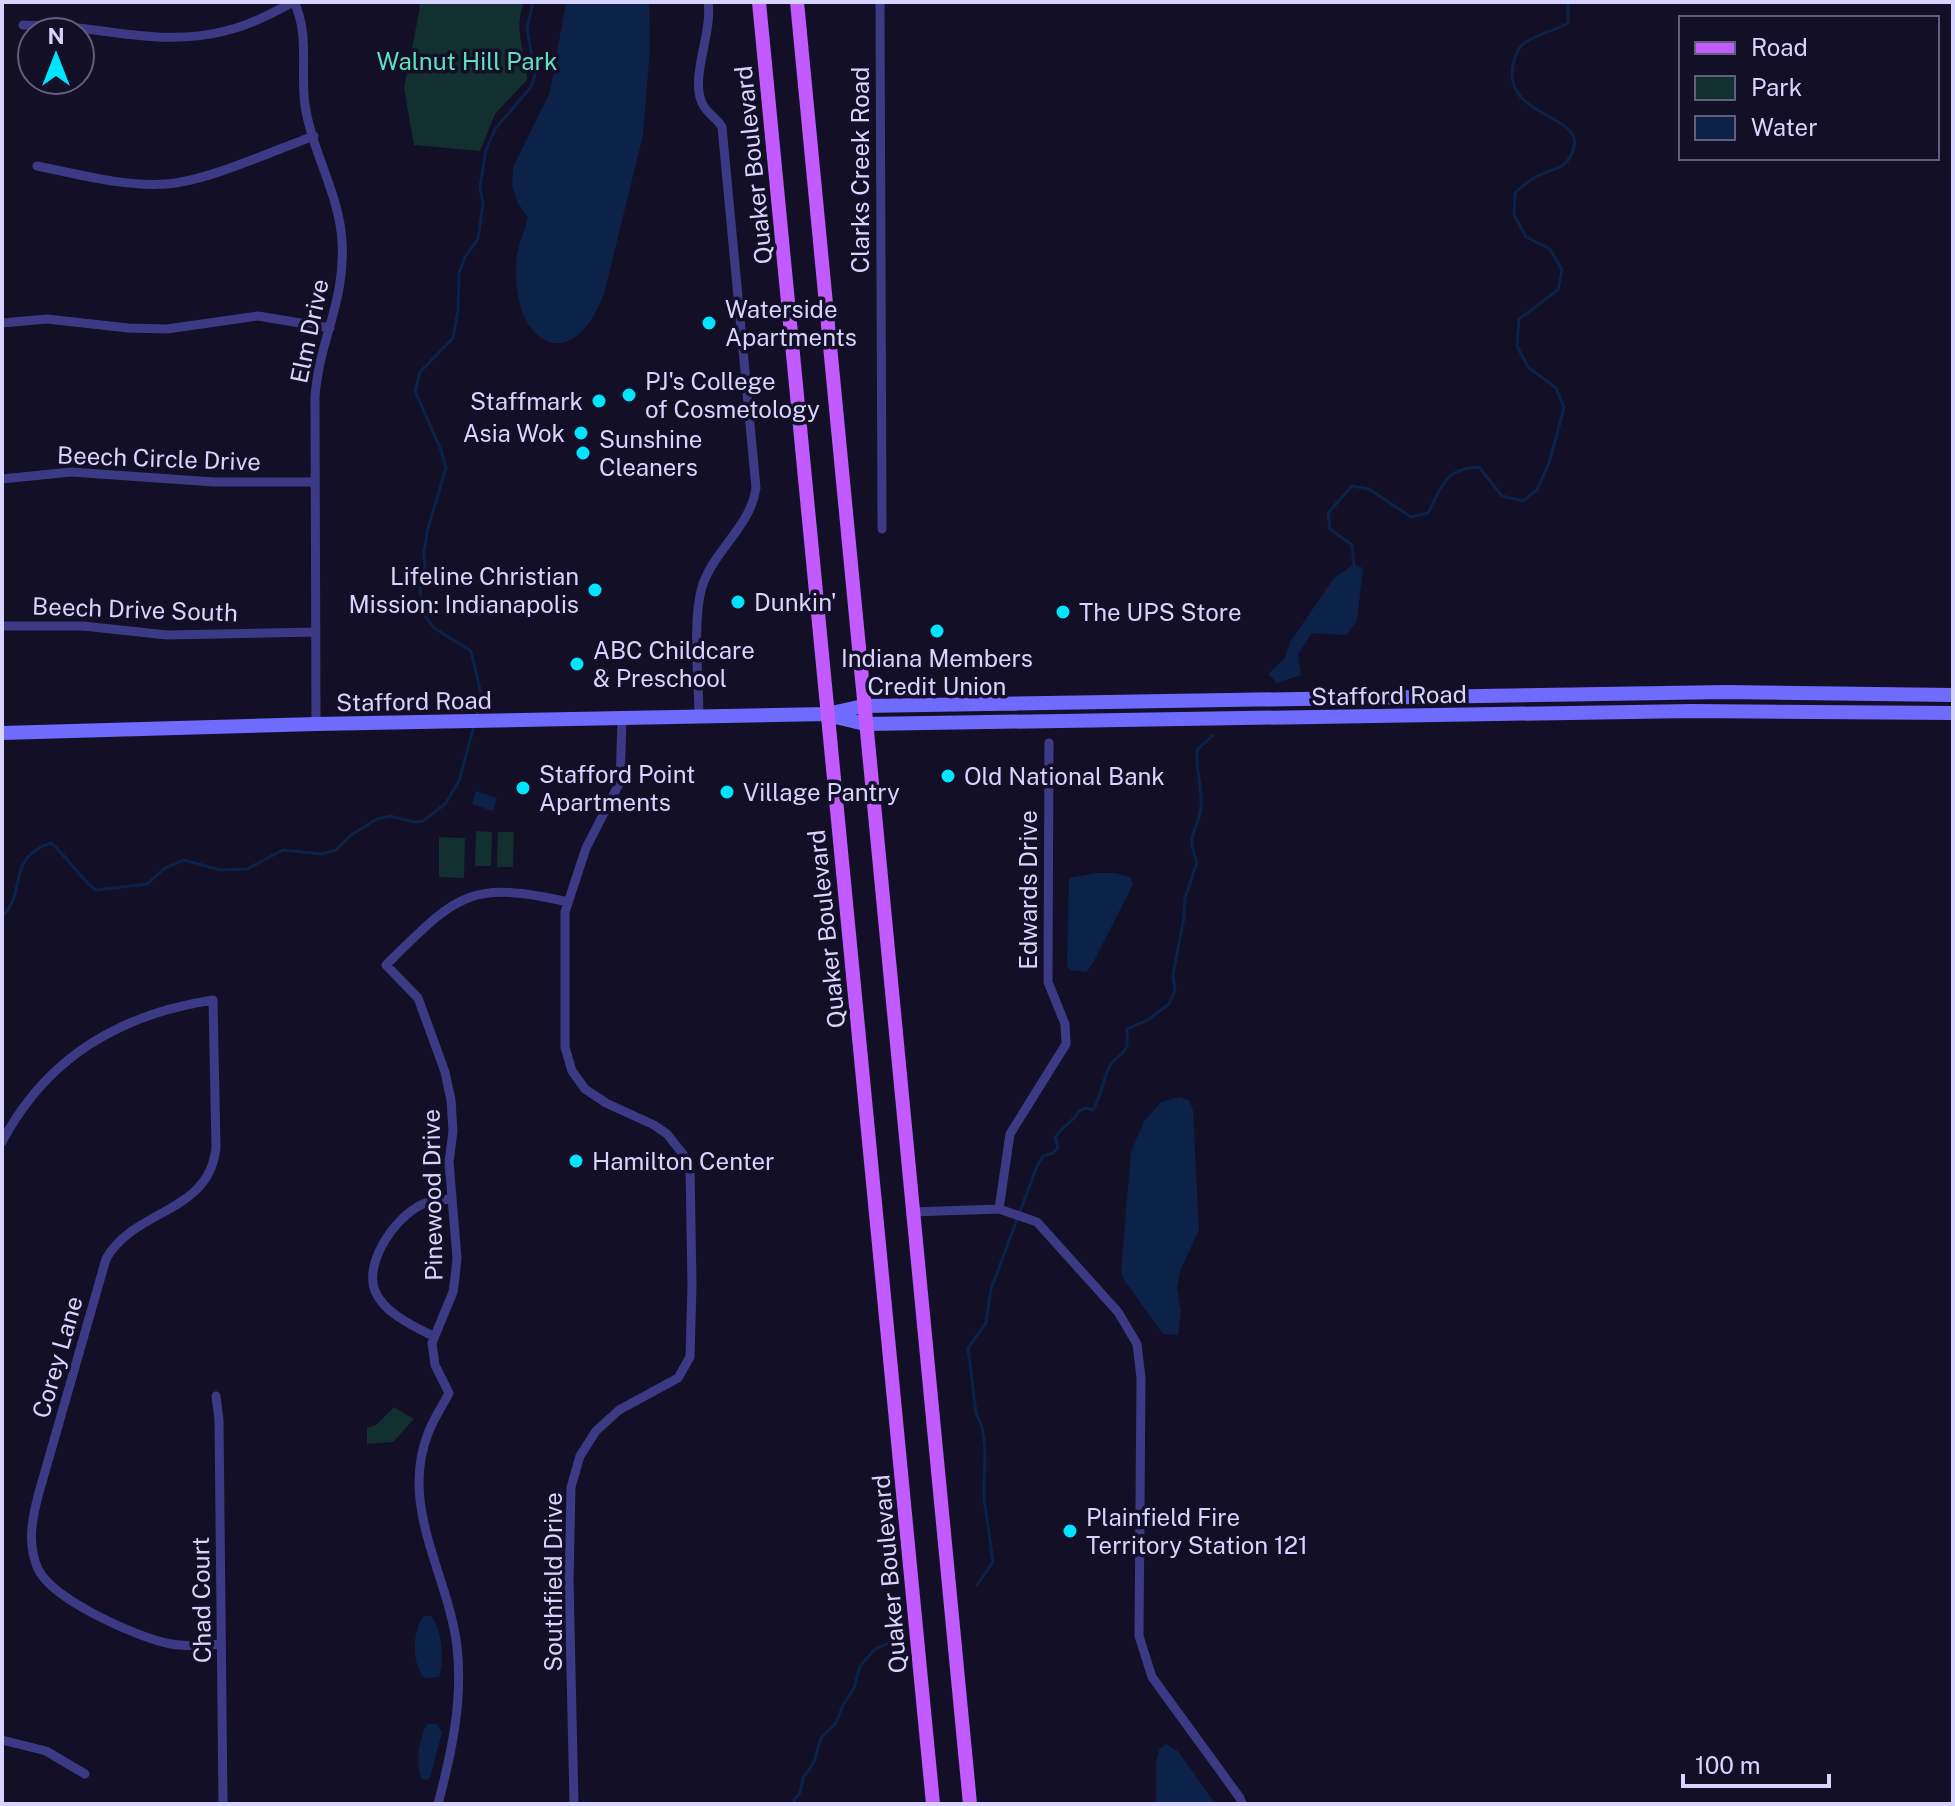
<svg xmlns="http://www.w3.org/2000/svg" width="1955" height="1806" font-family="'Public Sans',sans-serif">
<rect width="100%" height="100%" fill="#130f26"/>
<!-- park -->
<path fill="#12302f" d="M418 2H524C512 35 527 49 527 80L495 114 480 151 414 145 404 88 420 8Z
M476 831 492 832 491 866H475Z
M498 832H514L513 867H497Z
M439 837 465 838 464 878 439 877Z
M394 1407 414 1419 393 1442 367 1444V1428L376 1425Z"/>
<!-- water -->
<path fill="#0c2248" d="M566 2H649L650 48 643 135 604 294C570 381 512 341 516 266 516 250 523 234 528 218L518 203 512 186 513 167 550 92Z
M1354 564 1363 568 1357 620 1347 635 1312 633 1298 654 1301 675 1277 683 1268 674 1284 659 1290 642 1334 578Z
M476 791 497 798 493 811 472 804Z
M1096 873H1115L1130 877 1133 884 1092 965 1086 972 1071 970 1067 966 1069 878Z
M1179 1097 1189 1100 1193 1111 1199 1230 1180 1271 1177 1289 1181 1311 1178 1335 1163 1334 1124 1280 1121 1271 1131 1151 1145 1120 1161 1102Z
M424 1616H431C442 1627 445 1663 439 1677L425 1678C411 1666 412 1629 424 1616Z
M427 1724H437L442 1732 430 1778 426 1780 421 1778C415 1763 419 1738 427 1724Z
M1166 1744 1179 1752 1215 1804H1156V1763L1159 1749Z"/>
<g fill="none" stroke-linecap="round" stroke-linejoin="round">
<!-- stream -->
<path stroke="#0c2248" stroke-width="3" d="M1354 564 1352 545 1330 529 1328 513 1352 486 1369 489 1411 517 1428 513C1442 486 1445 468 1479 467L1502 496 1523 501 1537 490 1549 463 1564 408 1556 388 1528 367 1517 346 1519 319 1558 290 1562 270 1550 249 1526 237 1514 215 1515 193C1521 188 1527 182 1534 178 1546 170 1562 171 1570 157 1596 112 1502 122 1513 65 1514 59 1518 48 1523 44 1535 35 1554 31 1568 23V2
M477 715 481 694 471 651 434 628 424 615 421 603 420 585 425 568 424 552 428 528 446 468 441 450 415 391 420 372 453 338 458 310 459 273 465 257 478 239 483 204 480 187 486 150 495 129 531 87 535 75 527 29 533 2
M2 917C28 891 5 858 51 843 69 858 78 877 96 890L147 884 165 868 184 860 220 870 247 869 283 850 322 854 336 850 351 835 377 819 390 816 414 822 423 821 445 804 459 781 474 726
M977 1585 993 1562 984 1498 985 1447 982 1427 976 1413 968 1348 986 1323 991 1289 1037 1166 1043 1156 1053 1153 1058 1147 1055 1138C1061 1126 1074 1122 1079 1111L1086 1108 1093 1110C1101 1096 1103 1081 1109 1067 1113 1058 1122 1057 1126 1048 1128 1043 1127 1035 1127 1029L1148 1020 1169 1004 1175 990 1173 975 1184 917 1185 898 1197 862C1185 832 1198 833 1201 807 1203 788 1195 769 1197 750L1213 735
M795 1804 794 1800 800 1793 803 1778 814 1762 821 1738 836 1723 843 1705 854 1688 860 1666 875 1649 889 1643"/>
<!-- street -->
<path stroke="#3d3a85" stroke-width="9" d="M294 2C310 35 300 70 305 105 312 152 339 193 342 241 346 301 319 340 315 397L316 724
M880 2 882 529
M23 25C41 26 60 26 78 28 128 34 175 44 225 31 250 25 271 14 293 2
M37 166C78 174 123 187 166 184 208 181 272 151 314 136
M2 323 47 319 128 328 167 329 258 316 330 328
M2 479 71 472 214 482H314
M2 626H83L167 635 315 632
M699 718C699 681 692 621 702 587 713 551 751 526 756 488L722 127C717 118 707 114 702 103 690 76 713 32 708 2
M2 1142C46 1058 121 1014 213 1000L216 1147C210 1214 134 1208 106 1259L38 1496C32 1520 27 1544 38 1569 53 1600 138 1638 171 1644 187 1647 205 1645 221 1644
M999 1209 1037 1222 1118 1312 1137 1344 1141 1378 1139 1636 1152 1677 1240 1798 1242 1804
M912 1212 999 1209 1010 1134 1066 1044 1065 1024 1048 982 1049 743
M433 1336C413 1326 384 1313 375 1291 363 1261 399 1211 428 1202 435 1200 444 1200 452 1199
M216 1396 219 1420 223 1804
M2 1740 46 1751 85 1774
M438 1804C452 1751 463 1701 457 1646 448 1574 398 1505 429 1431 434 1418 443 1405 449 1393L435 1365 432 1343 453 1292 455 1278 457 1258 449 1162 453 1131 451 1100 445 1072 418 998 386 965C456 896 467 879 568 902
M574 1804 569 1581 571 1487 580 1456 596 1431 619 1410 678 1378 690 1357 692 1285 690 1167 683 1154 667 1134 654 1125 606 1103 585 1089 572 1071 565 1047V912L586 848 620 782 622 720"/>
<!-- secondary -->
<path stroke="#6f6bff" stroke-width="14" d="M831 716 865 724 1693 711 1953 713
M2 733 316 724 827 714 863 706 1726 692 1953 695"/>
<!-- primary -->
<path stroke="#c25bff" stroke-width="14" d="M759 2 933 1804
M797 2 970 1804"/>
</g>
<!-- markers -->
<g fill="#00e5ff" stroke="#130f26" stroke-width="3">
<circle cx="709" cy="323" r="8"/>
<circle cx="629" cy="395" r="8"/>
<circle cx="599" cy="401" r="8"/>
<circle cx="581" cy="433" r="8"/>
<circle cx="583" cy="453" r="8"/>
<circle cx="595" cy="590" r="8"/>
<circle cx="738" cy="602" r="8"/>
<circle cx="1063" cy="612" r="8"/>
<circle cx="937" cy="631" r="8"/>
<circle cx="577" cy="664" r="8"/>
<circle cx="948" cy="776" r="8"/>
<circle cx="523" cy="788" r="8"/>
<circle cx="727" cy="792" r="8"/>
<circle cx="576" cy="1161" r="8"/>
<circle cx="1070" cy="1531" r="8"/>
</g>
<g text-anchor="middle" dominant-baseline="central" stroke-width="7" stroke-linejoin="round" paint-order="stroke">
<!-- park labels -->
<g font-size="24" fill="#5fe0c0" stroke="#130f26">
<text x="467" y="61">Walnut Hill Park</text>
</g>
<!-- street labels -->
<g font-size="24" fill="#d9d4ff" stroke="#130f26">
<text transform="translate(753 165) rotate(-96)">Quaker Boulevard</text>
<text transform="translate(860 170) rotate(-90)">Clarks Creek Road</text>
<text transform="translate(309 331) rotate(-78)">Elm Drive</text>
<text transform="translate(159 458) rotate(2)">Beech Circle Drive</text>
<text transform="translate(135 609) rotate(2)">Beech Drive South</text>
<text transform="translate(1389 695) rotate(-1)">Stafford Road</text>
<text transform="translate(414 701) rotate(-1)">Stafford Road</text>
<text transform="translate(1028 890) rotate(-90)">Edwards Drive</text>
<text transform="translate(826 929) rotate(-96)">Quaker Boulevard</text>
<text transform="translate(432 1195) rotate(-91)">Pinewood Drive</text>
<text transform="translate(57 1357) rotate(-74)">Corey Lane</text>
<text transform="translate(889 1574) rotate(-95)">Quaker Boulevard</text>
<text transform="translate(553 1582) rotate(-90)">Southfield Drive</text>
<text transform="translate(201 1600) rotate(-91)">Chad Court</text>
</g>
<!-- poi labels -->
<g font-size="24" fill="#d9d4ff" stroke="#130f26" text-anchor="start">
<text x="725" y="309">Waterside<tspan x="725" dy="28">Apartments</tspan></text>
<text x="645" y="381">PJ's College<tspan x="645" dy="28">of Cosmetology</tspan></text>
<text x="583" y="401" text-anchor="end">Staffmark</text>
<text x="565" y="433" text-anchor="end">Asia Wok</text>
<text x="599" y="439">Sunshine<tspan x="599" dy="28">Cleaners</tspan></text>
<text x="579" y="576" text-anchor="end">Lifeline Christian<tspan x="579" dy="28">Mission: Indianapolis</tspan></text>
<text x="754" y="602">Dunkin'</text>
<text x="1079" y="612">The UPS Store</text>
<text x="593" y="650">ABC Childcare<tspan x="593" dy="28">&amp; Preschool</tspan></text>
<text x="937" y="658" text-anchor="middle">Indiana Members<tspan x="937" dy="28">Credit Union</tspan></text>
<text x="539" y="774">Stafford Point<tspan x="539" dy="28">Apartments</tspan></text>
<text x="964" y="776">Old National Bank</text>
<text x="743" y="792">Village Pantry</text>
<text x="592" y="1161">Hamilton Center</text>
<text x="1086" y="1517">Plainfield Fire<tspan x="1086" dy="28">Territory Station 121</tspan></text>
</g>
</g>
<!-- border -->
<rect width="1955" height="1806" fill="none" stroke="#d9d4ff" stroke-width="8"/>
<!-- legend -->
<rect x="1679" y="16" width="260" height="144" fill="#130f26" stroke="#625e7d" stroke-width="2"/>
<rect x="1695" y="42" width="40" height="12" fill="#c25bff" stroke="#625e7d" stroke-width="2"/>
<text x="1751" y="56" font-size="24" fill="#d9d4ff">Road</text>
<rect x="1695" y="76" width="40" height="24" fill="#12302f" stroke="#625e7d" stroke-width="2"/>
<text x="1751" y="96" font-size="24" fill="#d9d4ff">Park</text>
<rect x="1695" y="116" width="40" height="24" fill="#0c2248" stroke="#625e7d" stroke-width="2"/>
<text x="1751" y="136" font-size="24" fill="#d9d4ff">Water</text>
<!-- north arrow -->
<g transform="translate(56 56)"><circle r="38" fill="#130f26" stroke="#625e7d" stroke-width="2"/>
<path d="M0-6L14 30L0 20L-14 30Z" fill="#00e5ff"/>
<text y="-12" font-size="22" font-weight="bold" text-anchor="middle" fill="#d9d4ff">N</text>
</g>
<!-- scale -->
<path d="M1683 1774v12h146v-12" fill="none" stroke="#d9d4ff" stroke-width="4"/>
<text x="1695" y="1774" font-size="24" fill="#d9d4ff" stroke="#130f26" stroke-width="6" paint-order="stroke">100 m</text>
</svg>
